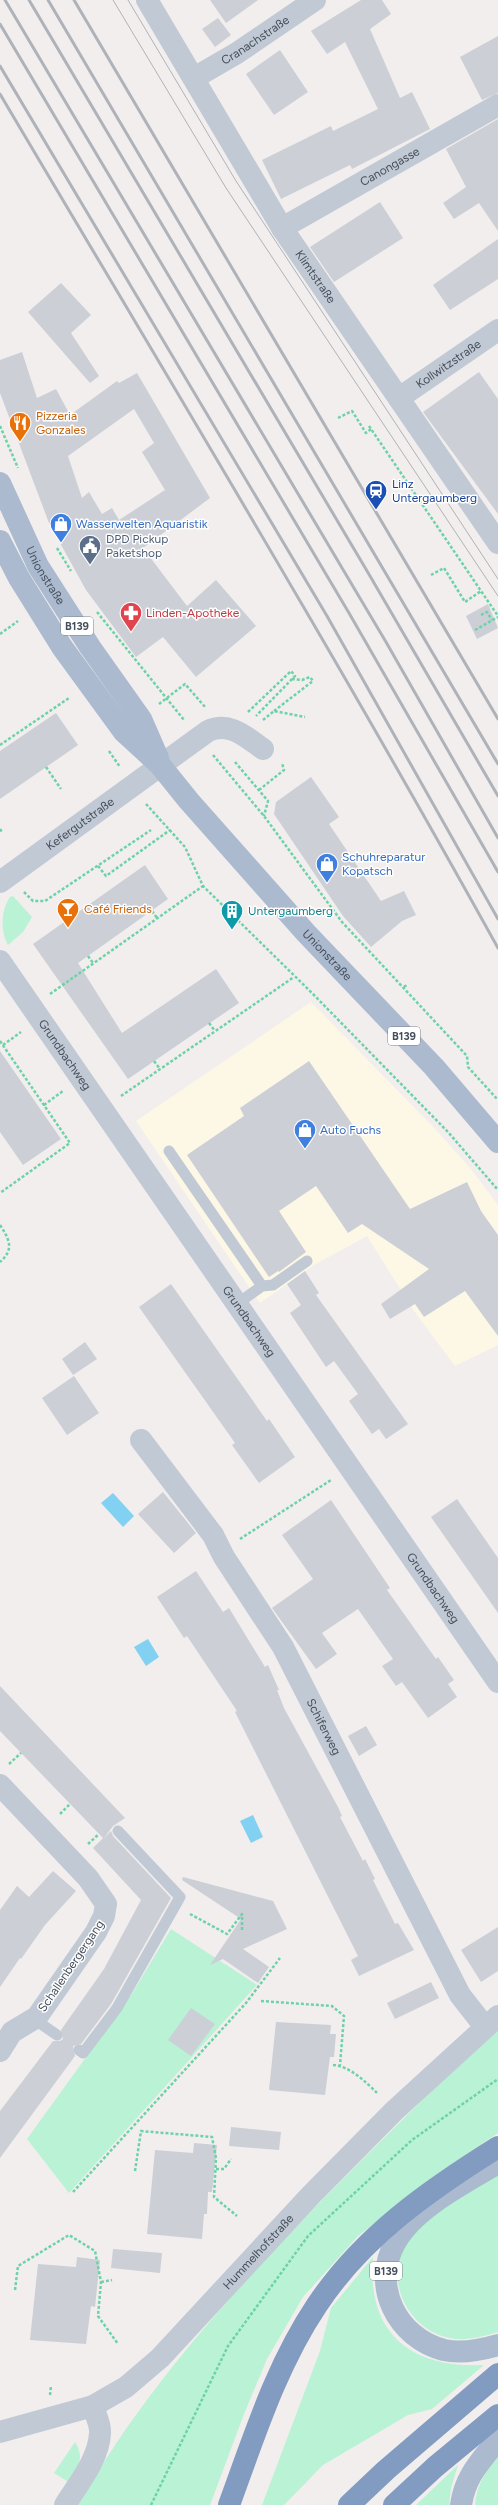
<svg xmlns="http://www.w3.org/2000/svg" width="498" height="2505" font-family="Figtree,sans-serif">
<rect width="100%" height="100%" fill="#f1eeed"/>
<!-- commercial -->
<path fill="#fdf8e5" d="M311 1002 437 1131 471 1169 498 1205V1345L455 1366 414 1311 367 1236 314 1265 260 1303 136 1121Z"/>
<!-- green -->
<path fill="#b9f2d4" d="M13 896 32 917 23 932 8 945C0 931 1 910 10 897Z
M171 1929 257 1985 69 2193 27 2139 133 1992Z
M498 2031V2133L434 2176 358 2236 303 2297 267 2359 244 2414 210 2505H78C147 2384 243 2280 341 2181 392 2130 443 2078 498 2031Z
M498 2175V2332C485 2336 470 2340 456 2339 414 2335 385 2289 403 2249 419 2216 467 2193 498 2175Z
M373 2257C366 2333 411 2369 484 2365L432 2409 408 2415 323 2465 284 2505H262L320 2351 331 2308Z
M75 2442C85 2457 78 2469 70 2483L54 2473Z
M498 2455V2505H475C476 2485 487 2470 498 2455Z
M458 2465 451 2488 449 2505H416Z"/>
<!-- water -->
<path fill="#83d1f2" d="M113 1493 134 1516 123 1527 101 1503Z
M148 1639 159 1657 146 1666 134 1647Z
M253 1815 263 1837 251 1843 240 1821Z"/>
<!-- building -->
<path fill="#cccfd6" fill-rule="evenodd" d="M210 0H258L226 23Z
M361 0H382L391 14 370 29 400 98 412 92 430 129 352 169 350 165 281 199 262 160 331 126 333 131 378 109 345 42 327 54 311 31Z
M218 18 231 35 215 47 202 29Z
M498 36V93L482 100 460 57Z
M280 50 308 92 274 115 246 74Z
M498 119V231L479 203 454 219 443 203 466 187 446 149Z
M380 202 403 238 334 282 310 247Z
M498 239V279L450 310 433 285Z
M61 283 91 315 71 333 99 376 90 383 28 312Z
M22 352 37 398 56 389 70 415 117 381 119 383 137 373 210 498 143 548 187 606 216 580 256 626 196 677 163 637 136 657 86 590 49 523 0 393V360ZM134 409 154 443 142 452 165 490 119 520 112 508 102 514 89 492 82 498 68 456Z
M479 372 498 399V514L423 412Z
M488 604 498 628 477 639 466 616Z
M56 713 78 745 0 799V751Z
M311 777 339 817 329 824 381 901 404 891 416 915 402 921 371 947 343 916 274 814 276 802Z
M145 865 168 899 78 963 122 1033 216 969 239 1003 128 1079 33 944Z
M0 1051 61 1139 23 1165 0 1132Z
M309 1061 410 1209 467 1182 481 1211 498 1235V1336L465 1291 424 1317 415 1304 390 1319 381 1304 429 1269 362 1224 348 1233 316 1186 279 1211 306 1252 279 1272 278 1271 269 1277 187 1155 244 1116 240 1108Z
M305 1271 319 1293 316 1295 408 1424 386 1439 379 1429 372 1434 349 1401 358 1394 334 1361 326 1367 290 1313 301 1305 287 1284Z
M171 1284 267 1421 269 1419 295 1457 259 1483 232 1445 235 1443 139 1307Z
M85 1342 97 1359 73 1375 62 1359Z
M74 1376 99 1413 67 1435 42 1398Z
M163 1492 196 1533 174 1553 138 1514Z
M457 1499 498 1558V1613L431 1517Z
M331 1500 390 1588 387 1590 436 1659 438 1657 454 1680 448 1684 457 1697 428 1718 402 1682 396 1686 382 1666 393 1659 358 1609 322 1633 337 1654 316 1669 272 1608 313 1579 282 1535Z
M196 1571 223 1612 229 1608 265 1667 268 1665 279 1690H277L284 1708 338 1807 342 1816 340 1817 363 1861 365 1859 375 1879 373 1880 395 1924 398 1923 414 1950 359 1976 351 1960 358 1956 235 1712 237 1711 187 1636 184 1638 157 1597Z
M0 1686 125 1818 113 1826 104 1838 111 1831 113 1836 171 1898 111 2004 81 2044 73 2046 75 2056 0 2158V2111L53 2041H60L63 2039 61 2030 104 1969 141 1900 93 1848 103 1838 0 1731Z
M366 1726 377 1745 359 1756 348 1736Z
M53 1871 76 1891 45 1925 21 1959 20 1958 0 1987V1910L17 1886 29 1897Z
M183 1877 273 1901 287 1929 243 1949 269 1967 258 1983 223 1959 210 1965 241 1919 182 1880Z
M498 1927V1971L481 1982 461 1950Z
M431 1982 439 1998 395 2019 387 2003Z
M191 2008 215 2024 191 2056 168 2040Z
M276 2022 331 2025 330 2034H336L334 2057H330L325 2095 269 2090Z
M231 2127 281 2132 279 2150 229 2146Z
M194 2143 217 2145 212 2192H208L207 2214H204L202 2239 147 2234 155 2150 193 2153Z
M113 2249 162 2253 160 2273 111 2268Z
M77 2257 100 2260 95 2307 91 2306 86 2344 30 2340 38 2264 76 2267Z"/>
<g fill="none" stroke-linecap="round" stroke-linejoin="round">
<!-- path -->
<path stroke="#6ed2a9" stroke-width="2.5" stroke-dasharray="3 2" stroke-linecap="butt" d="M338 418 352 411 366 433 371 429
M0 426 18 468
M369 426 498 616
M57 548 71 571
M431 575 444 568 465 602 481 591
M97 612 184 720
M481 615 487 612 492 620
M475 630 498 617
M0 634 18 621
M159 704 185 684 206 708
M274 711 313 681 310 677 302 680 292 679
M248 712 291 671 295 676 256 716
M263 720 274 711 305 717
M0 745 69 698
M109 751 120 767
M213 755 264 816 342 922 467 1056 468 1067 498 1100
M235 762 268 801 264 816
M46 767 61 789
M259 790 284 770 282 763
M146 804 185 847 203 886 313 994 448 1132 498 1190
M0 829 2 832
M98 866 106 876 170 830
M24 892 33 901H45L151 830
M152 911 157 918
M88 956 93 963
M404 987 408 984
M50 994 203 886
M209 1023 215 1031
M0 1041 70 1143 0 1193
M3 1045 21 1032
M154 1061 160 1069
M121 1096 294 977
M44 1105 63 1091
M0 1225C9 1239 15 1249 0 1262
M240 1539 331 1480
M9 1764 21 1753
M60 1814 70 1804
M88 1844 99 1834
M190 1914 227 1934 242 1914V1932
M261 2001 332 2006 344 2016 340 2065
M333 2065C350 2066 367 2083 378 2094
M216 2169H224L231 2159
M135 2171 141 2131 212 2137 216 2158 214 2197 237 2216
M73 2192 246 2003 280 1958
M101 2282 112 2280
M15 2290 18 2266 69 2235 95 2251 101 2282 98 2316 118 2344
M50 2395 51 2386
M151 2505 228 2346 308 2236 412 2140 498 2079"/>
<!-- service -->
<path stroke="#c0c9d4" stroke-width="11" d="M169 1151 262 1286 237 1304
M262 1286 273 1285 307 1261
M34 2019 57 2035
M79 2050 83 2053 117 2008 180 1897 118 1831"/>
<!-- minor -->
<g stroke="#c0c9d4" stroke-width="22">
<path id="s1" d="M147 0 282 228 498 543"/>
<path id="s2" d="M194 78 237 53 315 0"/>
<path id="s3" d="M282 228 498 105"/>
<path id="s4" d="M399 398 498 330"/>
<path id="s5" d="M0 882 208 731C230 721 246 737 263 749"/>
<path id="s6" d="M0 961 498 1682"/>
<path id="s7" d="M141 1440 213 1535 224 1557 283 1647 460 1995 485 2027"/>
<path d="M0 1785 88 1878 106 1904 104 1916 96 1932 37 2017 12 2032 0 2051"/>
<path id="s8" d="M0 2432 93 2406 126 2387 160 2358 311 2195 395 2110 498 2016"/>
<path d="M65 2505C78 2484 99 2459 100 2433 101 2425 95 2414 93 2406"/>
</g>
<!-- primary -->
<g stroke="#abbacf" stroke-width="22">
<path id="s9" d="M0 483 38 566 90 647 141 719 158 758"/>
<path id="s10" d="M0 541 19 578 62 647 124 732 160 765 189 801 306 933 434 1067 498 1142"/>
<path d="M498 2163C465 2183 414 2208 395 2243 371 2286 397 2338 444 2350 462 2354 481 2350 498 2345"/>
<path d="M461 2505C465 2476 481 2461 498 2439"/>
</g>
<!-- motorway -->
<path stroke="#829bc0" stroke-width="22" d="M229 2505C254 2437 276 2366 317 2305 362 2237 429 2190 498 2147
M349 2505 386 2470 498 2374
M394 2505 435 2467 498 2415"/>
<!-- tram -->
<path stroke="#afb2b9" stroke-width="1" d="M113 0 226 188 498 596
M128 0 236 181 498 579"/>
<!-- rail -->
<path stroke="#afb2b9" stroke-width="3" d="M5 0 386 642 498 838
M29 0 370 576 498 796
M48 0 498 764
M74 0 498 719
M0 24 349 613 498 872
M0 66 327 616 498 919
M0 94C168 378 338 659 498 948"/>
</g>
<!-- icons -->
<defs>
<g id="restaurant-pin" transform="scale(1.15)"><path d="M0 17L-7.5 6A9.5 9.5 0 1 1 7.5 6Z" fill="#e8710a" stroke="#fff"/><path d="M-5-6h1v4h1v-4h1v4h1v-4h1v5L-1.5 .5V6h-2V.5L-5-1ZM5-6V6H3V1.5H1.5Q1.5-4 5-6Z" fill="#fff"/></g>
<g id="station-pin" transform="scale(1.15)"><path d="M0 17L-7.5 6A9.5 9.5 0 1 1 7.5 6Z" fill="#1a4fb4" stroke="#fff"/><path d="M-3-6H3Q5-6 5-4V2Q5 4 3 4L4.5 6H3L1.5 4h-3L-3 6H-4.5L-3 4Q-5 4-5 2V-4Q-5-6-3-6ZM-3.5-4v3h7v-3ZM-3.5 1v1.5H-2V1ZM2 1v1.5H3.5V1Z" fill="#fff"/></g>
<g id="shop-pin" transform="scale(1.15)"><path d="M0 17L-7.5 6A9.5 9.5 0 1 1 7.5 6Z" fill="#3f7fe0" stroke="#fff"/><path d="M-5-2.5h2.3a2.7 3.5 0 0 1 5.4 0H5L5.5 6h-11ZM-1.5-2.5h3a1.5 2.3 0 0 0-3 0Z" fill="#fff"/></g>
<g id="civic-pin" transform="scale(1.15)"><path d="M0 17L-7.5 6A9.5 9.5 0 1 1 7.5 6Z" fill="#5c6f8a" stroke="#fff"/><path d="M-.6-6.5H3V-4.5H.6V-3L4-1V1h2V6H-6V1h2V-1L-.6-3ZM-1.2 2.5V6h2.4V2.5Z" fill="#fff"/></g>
<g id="pharmacy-pin" transform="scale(1.15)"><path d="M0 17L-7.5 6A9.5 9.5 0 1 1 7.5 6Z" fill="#e0444e" stroke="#fff"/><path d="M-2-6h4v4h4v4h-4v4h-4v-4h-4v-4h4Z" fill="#fff"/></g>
<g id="bar-pin" transform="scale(1.15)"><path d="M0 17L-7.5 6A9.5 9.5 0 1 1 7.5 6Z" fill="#e8710a" stroke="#fff"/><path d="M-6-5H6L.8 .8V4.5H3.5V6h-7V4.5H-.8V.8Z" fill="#fff"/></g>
<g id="building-pin" transform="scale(1.15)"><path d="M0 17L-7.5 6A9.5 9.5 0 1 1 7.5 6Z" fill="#0f9aa8" stroke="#fff"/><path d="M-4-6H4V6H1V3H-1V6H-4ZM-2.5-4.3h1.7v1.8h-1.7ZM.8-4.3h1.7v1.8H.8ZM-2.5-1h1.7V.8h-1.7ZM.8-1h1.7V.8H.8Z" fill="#fff"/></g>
</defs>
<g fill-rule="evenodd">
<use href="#restaurant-pin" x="20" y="423"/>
<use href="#station-pin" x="376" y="491"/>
<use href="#shop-pin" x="61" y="524"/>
<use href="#civic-pin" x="90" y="546"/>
<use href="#pharmacy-pin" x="131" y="613"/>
<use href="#shop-pin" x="327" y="864"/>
<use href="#bar-pin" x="68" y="909"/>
<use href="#building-pin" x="232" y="911"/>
<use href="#shop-pin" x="305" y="1130"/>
</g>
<g text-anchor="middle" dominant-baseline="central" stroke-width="3" stroke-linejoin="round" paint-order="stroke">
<!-- shield labels -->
<g fill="#fff" stroke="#7d848d" stroke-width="1">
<rect x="61" y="617" width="32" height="18" rx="3"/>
<rect x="388" y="1027" width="32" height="18" rx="3"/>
<rect x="370" y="2262" width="32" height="18" rx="3"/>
</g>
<g font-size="11" font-weight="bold" fill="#454f5c">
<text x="77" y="626">B139</text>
<text x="404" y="1036">B139</text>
<text x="386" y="2271">B139</text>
</g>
<!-- street labels -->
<g font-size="12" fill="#454f5c" stroke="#fff">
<text stroke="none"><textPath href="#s2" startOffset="72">Cranachstraße</textPath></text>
<text stroke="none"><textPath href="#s3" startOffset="124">Canongasse</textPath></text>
<text stroke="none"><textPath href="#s1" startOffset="324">Klimtstraße</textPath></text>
<text stroke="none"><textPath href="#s4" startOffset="60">Kollwitzstraße</textPath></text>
<text stroke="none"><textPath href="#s9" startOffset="103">Unionstraße</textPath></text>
<text stroke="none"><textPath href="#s5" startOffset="99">Kefergutstraße</textPath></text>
<text stroke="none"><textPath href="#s10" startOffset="530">Unionstraße</textPath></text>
<text stroke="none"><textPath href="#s6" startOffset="114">Grundbachweg</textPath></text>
<text stroke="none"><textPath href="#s6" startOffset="438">Grundbachweg</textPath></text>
<text stroke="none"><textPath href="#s6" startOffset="762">Grundbachweg</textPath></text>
<text stroke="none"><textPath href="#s7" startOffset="341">Schiferweg</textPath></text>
<text transform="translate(71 1966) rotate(-56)">Schallenbergergang</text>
<text stroke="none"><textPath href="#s8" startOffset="324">Hummelhofstraße</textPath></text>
</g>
<!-- food labels -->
<g font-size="12" fill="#c56008" stroke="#fff" text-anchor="start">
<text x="36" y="416">Pizzeria<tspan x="36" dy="14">Gonzales</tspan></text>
<text x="84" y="909">Café Friends</text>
</g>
<!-- transit labels -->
<g font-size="12" fill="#164399" stroke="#fff" text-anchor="start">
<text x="392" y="484">Linz<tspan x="392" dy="14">Untergaumberg</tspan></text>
</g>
<!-- shop labels -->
<g font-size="12" fill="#366cbe" stroke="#fff" text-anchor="start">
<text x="76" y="524">Wasserwelten Aquaristik</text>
<text x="342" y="857">Schuhreparatur<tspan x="342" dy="14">Kopatsch</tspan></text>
<text x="320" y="1130">Auto Fuchs</text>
</g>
<!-- service labels -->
<g font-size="12" fill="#4e5e75" stroke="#fff" text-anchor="start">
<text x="106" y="539">DPD Pickup<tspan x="106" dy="14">Paketshop</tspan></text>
</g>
<!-- health labels -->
<g font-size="12" fill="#be3a42" stroke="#fff" text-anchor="start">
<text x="146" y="613">Linden-Apotheke</text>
</g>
<!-- culture labels -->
<g font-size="12" fill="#0d838f" stroke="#fff" text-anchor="start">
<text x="248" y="911">Untergaumberg</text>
</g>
</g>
</svg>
